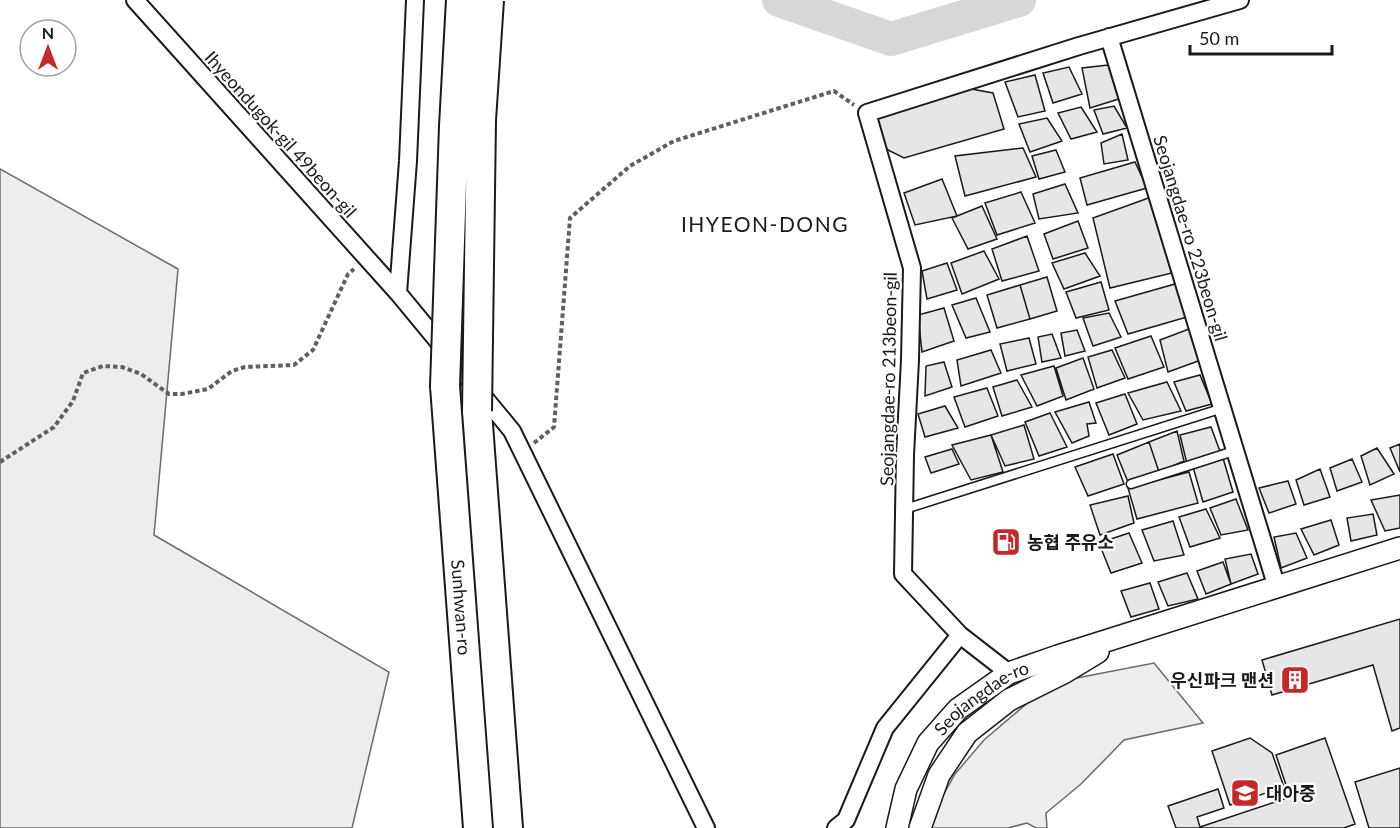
<svg xmlns="http://www.w3.org/2000/svg" width="1400" height="828" font-family="Lato,'Noto Sans KR',sans-serif">
<rect width="100%" height="100%" fill="#fff"/>
<!-- green -->
<path fill="#ededed" stroke="#6a6a6a" stroke-width="1.5" d="M0 169 178 269 154 535 389 672 352 828H0Z
M1154 663 1203 723 1124 740 1081 784 1046 813 1047 828H1036L1027 823 1008 828H930L931 817 955 774 984 740 1051 683Z"/>
<g fill="none" stroke-linecap="round" stroke-linejoin="round">
<!-- river -->
<path stroke="#d7d7d7" stroke-width="34" d="M779 0 891 39 1019 0"/>
</g>
<!-- building -->
<path fill="#e6e6e6" stroke="#1a1a1a" stroke-width="1.5" d="M1108 65 1122 98 1090 108 1082 68Z
M1069 67 1082 94 1053 103 1043 73Z
M1035 75 1045 111 1018 117 1005 82Z
M966 88 993 93 1004 129 904 158 884 148 874 115Z
M1114 106 1127 128 1103 134 1094 110Z
M1081 107 1097 132 1071 139 1058 113Z
M1047 118 1062 141 1030 152 1019 124Z
M1122 134 1128 160 1104 164 1101 143Z
M1023 148 1036 177 965 196 955 156Z
M1056 150 1065 172 1039 179 1032 156Z
M1135 162 1147 188 1087 205 1080 178Z
M942 179 957 216 915 225 904 193Z
M1065 184 1078 213 1039 219 1033 194Z
M1021 192 1035 223 997 235 985 203Z
M1154 196 1176 272 1110 288 1093 218Z
M982 206 997 239 968 249 952 218Z
M1078 221 1088 248 1053 259 1044 234Z
M1027 236 1039 271 1002 281 992 249Z
M984 251 999 279 962 294 951 263Z
M1085 253 1100 276 1064 289 1052 263Z
M947 263 957 290 927 299 922 271Z
M1047 277 1057 311 1030 319 1020 285Z
M1101 282 1109 310 1076 318 1066 292Z
M1175 284 1187 317 1128 334 1115 301Z
M1020 285 1030 319 997 328 987 295Z
M976 298 990 332 966 338 952 305Z
M944 308 954 341 922 352 918 315Z
M1109 313 1121 337 1093 346 1083 318Z
M1189 329 1201 360 1168 372 1160 340Z
M1077 330 1085 351 1065 356 1061 333Z
M1052 334 1061 358 1042 362 1038 337Z
M1151 336 1164 367 1128 379 1115 348Z
M1029 338 1036 364 1007 371 1000 344Z
M991 350 1001 373 961 386 957 360Z
M1112 350 1125 378 1097 388 1088 357Z
M1083 358 1094 389 1066 400 1056 368Z
M944 362 952 387 925 396 926 366Z
M1054 366 1063 396 1037 406 1021 375Z
M1200 375 1212 404 1186 411 1174 382Z
M1017 380 1032 407 1002 416 993 387Z
M1167 382 1181 411 1143 420 1128 393Z
M987 388 998 416 965 427 954 397Z
M1125 394 1137 424 1109 435 1096 403Z
M1089 402 1096 423 1087 424 1089 436 1072 443 1055 412Z
M945 406 958 428 925 437 918 414Z
M1050 413 1067 447 1039 456 1025 422Z
M1024 425 1034 459 1005 466 991 435Z
M1211 427 1221 454 1187 464 1180 435Z
M1177 431 1184 461 1159 472 1149 442Z
M991 435 1003 472 971 480 952 445Z
M1149 442 1159 472 1128 482 1117 455Z
M1400 444V472L1390 448Z
M1377 448 1394 474 1370 485 1361 456Z
M952 449 959 464 931 473 925 457Z
M1113 454 1124 484 1088 496 1075 467Z
M1223 458 1233 492 1203 502 1193 467Z
M1352 459 1362 482 1337 491 1330 468Z
M1320 469 1330 497 1304 505 1296 480Z
M1189 472 1198 503 1137 519 1128 488Z
M1288 481 1296 504 1269 513 1259 488Z
M1400 495V528L1385 531 1371 500Z
M1128 496 1134 523 1100 535 1090 505Z
M1236 499 1248 530 1221 535 1210 508Z
M1206 509 1220 538 1190 547 1179 517Z
M1373 514 1377 535 1351 541 1347 518Z
M1331 520 1339 545 1314 555 1301 529Z
M1173 521 1184 555 1154 561 1142 530Z
M1129 533 1142 563 1111 573 1099 543Z
M1296 533 1307 558 1281 568 1274 537Z
M1251 554 1258 574 1231 584 1225 559Z
M1223 562 1231 584 1206 594 1197 571Z
M1187 573 1198 599 1168 606 1158 582Z
M1150 583 1159 609 1131 617 1121 591Z
M1400 619V728L1392 731 1373 665 1272 695 1262 660Z
M1250 738 1272 753 1284 787 1230 805 1212 751Z
M1325 738 1355 824 1344 828H1176L1168 806 1218 789 1224 808 1197 817 1200 827 1290 797 1276 755Z
M1400 768V828H1369L1355 782Z"/>
<g fill="none" stroke-linecap="round" stroke-linejoin="round">
<!-- service casing -->
<g stroke="#1a1a1a" stroke-width="11">
<path id="service" d="M1131 484 1234 451
M905 509 1223 408"/>
</g>
<!-- minor casing -->
<g stroke="#1a1a1a" stroke-width="20">
<path id="minor" d="M135 0 398 293 512 431 706 828
M1109 37 1277 588
M398 293 408 161 415 0
M1009 673 960 635 903 574 905 455 910 360 912 268 867 113 1079 46 1240 0
M836 828 846 820 885 728 960 635"/>
</g>
<!-- tertiary casing -->
<g stroke="#1a1a1a" stroke-width="24">
<g id="tertiary">
<path id="s1" d="M897 828 906 789 928 743 958 709 1009 673 1058 656 1400 548"/>
<path d="M920 828 939 775 967 733 1009 700 1065 672 1098 652"/>
</g>
</g>
<!-- trunk casing -->
<g stroke="#1a1a1a" stroke-width="32">
<g id="trunk">
<path id="s2" d="M445 386 478 828"/>
<path d="M477 411 508 828"/>
</g>
</g>
<!-- path -->
<path stroke="#5f5f5f" stroke-width="4" stroke-dasharray="4.5 3" stroke-linecap="butt" d="M534 443 554 427 570 218 630 166 674 141 834 91 854 105
M0 462 54 427 73 401 83 373 103 366 122 367 141 374 169 394H182L208 389 232 371 245 367 294 365 313 350 348 274 354 269"/>
<!-- service -->
<use href="#service" stroke="#fff" stroke-width="8"/>
<!-- minor -->
<use href="#minor" stroke="#fff" stroke-width="16"/>
<!-- tertiary -->
<use href="#tertiary" stroke="#fff" stroke-width="21"/>
<!-- trunk -->
<use href="#trunk" stroke="#fff" stroke-width="28"/>
<!-- trunk-bridge casing -->
<g stroke="#1a1a1a" stroke-width="32" stroke-linecap="butt">
<path id="trunk-bridge" d="M445 386 454 126 461 0
M477 411 481 120 489 0"/>
</g>
<!-- trunk-bridge -->
<use href="#trunk-bridge" stroke="#fff" stroke-width="28"/>
</g>
<!-- icons -->
<defs>
<g id="fuel-square" transform="scale(1.5)"><rect x="-9" y="-9" width="18" height="18" rx="4" fill="#c62828" stroke="#fff"/><path d="M-5.5-6h7V0h2V4h1.3V-2.5L3-4.5l.8-.8L6-3V5H2.5V1h-1V6h-7ZM-4.2-4.7v3.2H.2V-4.7Z" fill="#fff"/></g>
<g id="building-square" transform="scale(1.5)"><rect x="-9" y="-9" width="18" height="18" rx="4" fill="#c62828" stroke="#fff"/><path d="M-4-6H4V6H1V3H-1V6H-4ZM-2.5-4.3h1.7v1.8h-1.7ZM.8-4.3h1.7v1.8H.8ZM-2.5-1h1.7V.8h-1.7ZM.8-1h1.7V.8H.8Z" fill="#fff"/></g>
<g id="school-square" transform="scale(1.5)"><rect x="-9" y="-9" width="18" height="18" rx="4" fill="#c62828" stroke="#fff"/><path d="M0-5L7-2L0 1L-7-2ZM-4 1L0 2.5L4 1V4Q0 6-4 4Z" fill="#fff"/></g>
</defs>
<g fill-rule="evenodd">
<use href="#fuel-square" x="1006" y="542"/>
<use href="#building-square" x="1295" y="680"/>
<use href="#school-square" x="1245" y="793"/>
</g>
<g text-anchor="middle" dominant-baseline="central" stroke-width="4.5" stroke-linejoin="round" paint-order="stroke">
<!-- street labels -->
<g font-size="18" fill="#1a1a1a" stroke="#fff">
<text transform="translate(281 134) rotate(48)">Ihyeondugok-gil 49beon-gil</text>
<text transform="translate(1191 238) rotate(73)">Seojangdae-ro 223beon-gil</text>
<text transform="translate(888 379) rotate(-89)">Seojangdae-ro 213beon-gil</text>
<text stroke="none"><textPath href="#s2" startOffset="222">Sunhwan-ro</textPath></text>
<text stroke="none"><textPath href="#s1" startOffset="162">Seojangdae-ro</textPath></text>
</g>
<!-- poi labels -->
<g font-size="18" font-weight="bold" fill="#1a1a1a" stroke="#fff" text-anchor="start">
<text x="1027" y="542">농협 주유소</text>
<text x="1274" y="680" text-anchor="end">우신파크 맨션</text>
<text x="1266" y="793">대아중</text>
</g>
<!-- quarter labels -->
<g font-size="21" letter-spacing="1.5" fill="#1a1a1a" stroke="#fff">
<text x="765" y="223">IHYEON-DONG</text>
</g>
</g>
<!-- north arrow -->
<g transform="translate(48 48)"><circle r="28" fill="#ffffff" stroke="#a3a3a3" stroke-width="1.5"/>
<path d="M0-4.5L10 22L0 15L-10 22Z" fill="#c62828"/>
<text y="-9" font-size="16" font-weight="bold" text-anchor="middle" fill="#1a1a1a">N</text>
</g>
<!-- scale -->
<path d="M1190 45v9h142v-9" fill="none" stroke="#1a1a1a" stroke-width="3"/>
<text x="1199" y="45" font-size="18" fill="#1a1a1a" stroke="#ffffff" stroke-width="4.5" paint-order="stroke">50 m</text>
</svg>
